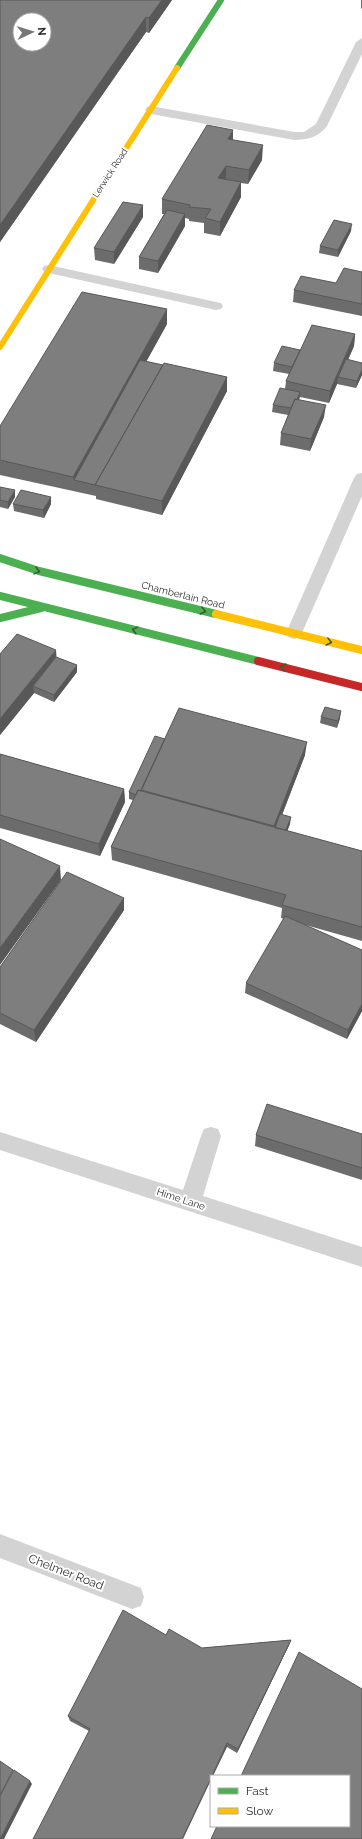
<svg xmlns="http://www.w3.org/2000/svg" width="362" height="1839" font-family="Raleway,sans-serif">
<rect width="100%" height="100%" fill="#fff"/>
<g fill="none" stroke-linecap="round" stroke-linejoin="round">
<!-- lane -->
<path fill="#d3d3d3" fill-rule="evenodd" d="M362 38V54L327 126C319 137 307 140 294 140L151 114 147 113 145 110 147 107 151 106 294 132H304L316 124 356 42Z
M49 265 216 302 221 303 223 306 221 309 216 310 44 272 42 269 44 266Z
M362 473V496L302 633 300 637 294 639 288 637 286 633 354 478 357 474Z
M211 1127 218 1129 221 1136 203 1196 362 1247V1267L0 1150V1132L183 1190 201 1136 204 1129Z
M0 1534 141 1588 144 1597 141 1606 132 1609 0 1558Z"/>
<!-- fast-far1 -->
<path stroke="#4caf50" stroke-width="6" d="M177 68 221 0"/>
<!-- fast -->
<path stroke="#4caf50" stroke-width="8" d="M0 558 39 571 216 614
M0 596 258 661
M0 618 41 608"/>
<!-- slow-far1 -->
<path stroke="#ffc107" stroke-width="6" d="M0 347 177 68"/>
<!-- slow -->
<path stroke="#ffc107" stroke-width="8" d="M216 614 362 650"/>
<!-- jam -->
<path stroke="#c62828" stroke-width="8" d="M258 661 362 687"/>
</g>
<!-- wall -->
<path fill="#6c6c6c" d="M0 0H172L149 33 146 32 0 242Z
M361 0H362V9L361 8Z
M233 140 262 160 248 184 241 183V197L220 236 204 233V223L189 221V219L185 218V226L158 273 139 269V257L164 214H162V199Z
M143 217 114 264 95 260 94 248Z
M351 231 338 257 319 253 320 246Z
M362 272V316L293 302 294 290 336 283Z
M167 324 146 362 227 377V391L162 515 96 499V496L0 475V426Z
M355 334 354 346 348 360 362 363V375L356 388 337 384 329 403 300 397 299 400 324 417 310 451 280 445 281 433 288 415 272 412 273 405 285 389 286 381 289 374 273 371 274 363 300 350Z
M0 487 15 497 8 509 0 507Z
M13 504H51L44 518 14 511Z
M0 654 56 657 77 672 54 702 34 693 0 735Z
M321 717 340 718 337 728 320 723Z
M165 739 305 755 282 815 290 824 287 831 362 851V941L302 924 362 950V1011L347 1039 245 993 246 983 284 919 281 918 282 908 112 860 111 847 133 800 129 799V792Z
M0 754 124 789 125 802 100 856 0 828Z
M124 898V910L36 1042 0 1024V967Z
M362 1134V1180L255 1146 256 1135Z
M166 1635 202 1648 291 1640 289 1645 237 1753 227 1747 89 1731 70 1721 68 1716Z"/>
<!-- shaded-wall -->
<path fill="#585858" d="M162 0H172L149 33V18Z
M146 17V32L0 242V225Z
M233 130V144L228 139Z
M263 145 262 160 248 184 249 170Z
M226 166V180L218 178Z
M241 182V197L220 236V222Z
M143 205V217L114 264V252Z
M185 214V226L158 273V261Z
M352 224 351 231 338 257V250Z
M167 309V324L80 481 74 480 73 477Z
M355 334 354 346 340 377H338L337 384 329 403 330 391Z
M362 370V375L356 388 357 381Z
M227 377V391L162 515V501Z
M300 392 299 399 292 416 293 409Z
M326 405 324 417 310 451 311 439Z
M15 490V497L8 509V502Z
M51 497V504L44 518 43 510Z
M56 650 57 664 33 686 34 693 0 735V719Z
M77 665V672L54 702V695Z
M341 711 340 718 337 728 338 721Z
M307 742 305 755 275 833H273L274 826Z
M124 789 125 802 100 856 99 844Z
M291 817 290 824 283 842 284 835Z
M60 866 61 880 0 965V948Z
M124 898V910L36 1042 34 1030Z
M362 1004V1011L347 1039 348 1030Z
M291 1640 289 1645 237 1753 238 1749Z
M227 1743V1747L213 1776H212Z
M211 1778V1780L183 1839H182Z
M30 1781 32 1784 4 1839H0Z"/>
<!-- building -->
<path fill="#7e7e7e" stroke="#585858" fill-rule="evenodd" d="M0 0H162L149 18 146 17 0 225ZM20 20H44V44H20Z
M207 125 233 130 228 139 263 145 249 170 226 166 218 178 241 182 220 222 205 218 211 209 189 207 190 205 162 199Z
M123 202 143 205 114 252 94 248Z
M167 210 185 214 158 261 139 257Z
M334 220 352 224 338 250 320 246Z
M344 268 362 272V304L294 290 301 276 336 283Z
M82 292 167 309 73 477 0 460V426Z
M312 325 355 334 330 391 286 381Z
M282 346 300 350 292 367 274 363Z
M346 359 362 363V370L357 381 338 377Z
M140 360 163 365 95 485 74 480Z
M164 363 227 377 162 501 95 485Z
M280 388 300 392 297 400 295 399 291 408 273 405Z
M295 399 326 405 311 439 281 433Z
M0 487 15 490 8 502 0 500Z
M21 490 51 497 43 510 13 504Z
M17 634 56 650 0 719V654Z
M56 657 77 665 54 695 33 686Z
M325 707 341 711 338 721 321 717Z
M179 708 307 742 274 826 141 790Z
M155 736 165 739 141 791 138 790 136 795 129 792Z
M0 754 124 789 99 844 0 815Z
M138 790 362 851V927L282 905 286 895 111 847Z
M280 814 291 817 286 830 275 828Z
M0 839 60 866 0 948Z
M67 872 124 898 34 1030 0 1013V967Z
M285 916 362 950V1004L348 1030 246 983Z
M267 1104 362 1134V1168L256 1135Z
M123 1610 166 1635 169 1629 202 1648 291 1640 238 1749 227 1743 212 1776H211V1778L182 1839H33L90 1729 68 1716Z
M299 1652 362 1689V1839H211L217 1826H349V1776H241Z
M0 1761 13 1770 0 1795Z
M14 1770 30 1781 0 1839V1796Z"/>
<!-- one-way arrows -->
<defs><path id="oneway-chevron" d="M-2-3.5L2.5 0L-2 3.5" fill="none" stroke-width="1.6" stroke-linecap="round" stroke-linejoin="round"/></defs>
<g stroke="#385b3a">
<use href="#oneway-chevron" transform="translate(37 571) rotate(15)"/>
<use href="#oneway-chevron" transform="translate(203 611) rotate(14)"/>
<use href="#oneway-chevron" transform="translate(135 630) rotate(-165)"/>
<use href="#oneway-chevron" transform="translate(329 642) rotate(14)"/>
<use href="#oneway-chevron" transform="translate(283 667) rotate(-166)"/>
</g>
<g text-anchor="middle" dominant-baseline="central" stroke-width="4" stroke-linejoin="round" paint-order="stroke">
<!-- far-street labels -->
<g font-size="9" fill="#2e2e2e" stroke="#fff">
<text transform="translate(110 173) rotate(-57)">Lerwick Road</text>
</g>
<!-- street labels -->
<g font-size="10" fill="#2e2e2e" stroke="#fff">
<text transform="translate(183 595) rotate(14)">Chamberlain Road</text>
<text transform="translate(181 1199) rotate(18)">Hime Lane</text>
</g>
<!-- near-street labels -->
<g font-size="12" fill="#2e2e2e" stroke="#fff">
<text transform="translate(66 1572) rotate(21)">Chelmer Road</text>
</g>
</g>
<!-- legend -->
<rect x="210" y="1775" width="140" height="52" fill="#ffffff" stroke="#ababab"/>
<rect x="218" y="1788" width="20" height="6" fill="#4caf50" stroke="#ababab"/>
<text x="246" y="1795" font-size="12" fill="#2e2e2e">Fast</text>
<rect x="218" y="1808" width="20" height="6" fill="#ffc107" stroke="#ababab"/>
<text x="246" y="1815" font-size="12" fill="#2e2e2e">Slow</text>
<!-- north arrow -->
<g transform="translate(32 32) rotate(86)"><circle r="19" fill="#ffffff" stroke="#ababab"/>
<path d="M0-3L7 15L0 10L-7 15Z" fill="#777777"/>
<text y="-6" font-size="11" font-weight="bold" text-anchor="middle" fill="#2e2e2e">N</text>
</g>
</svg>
